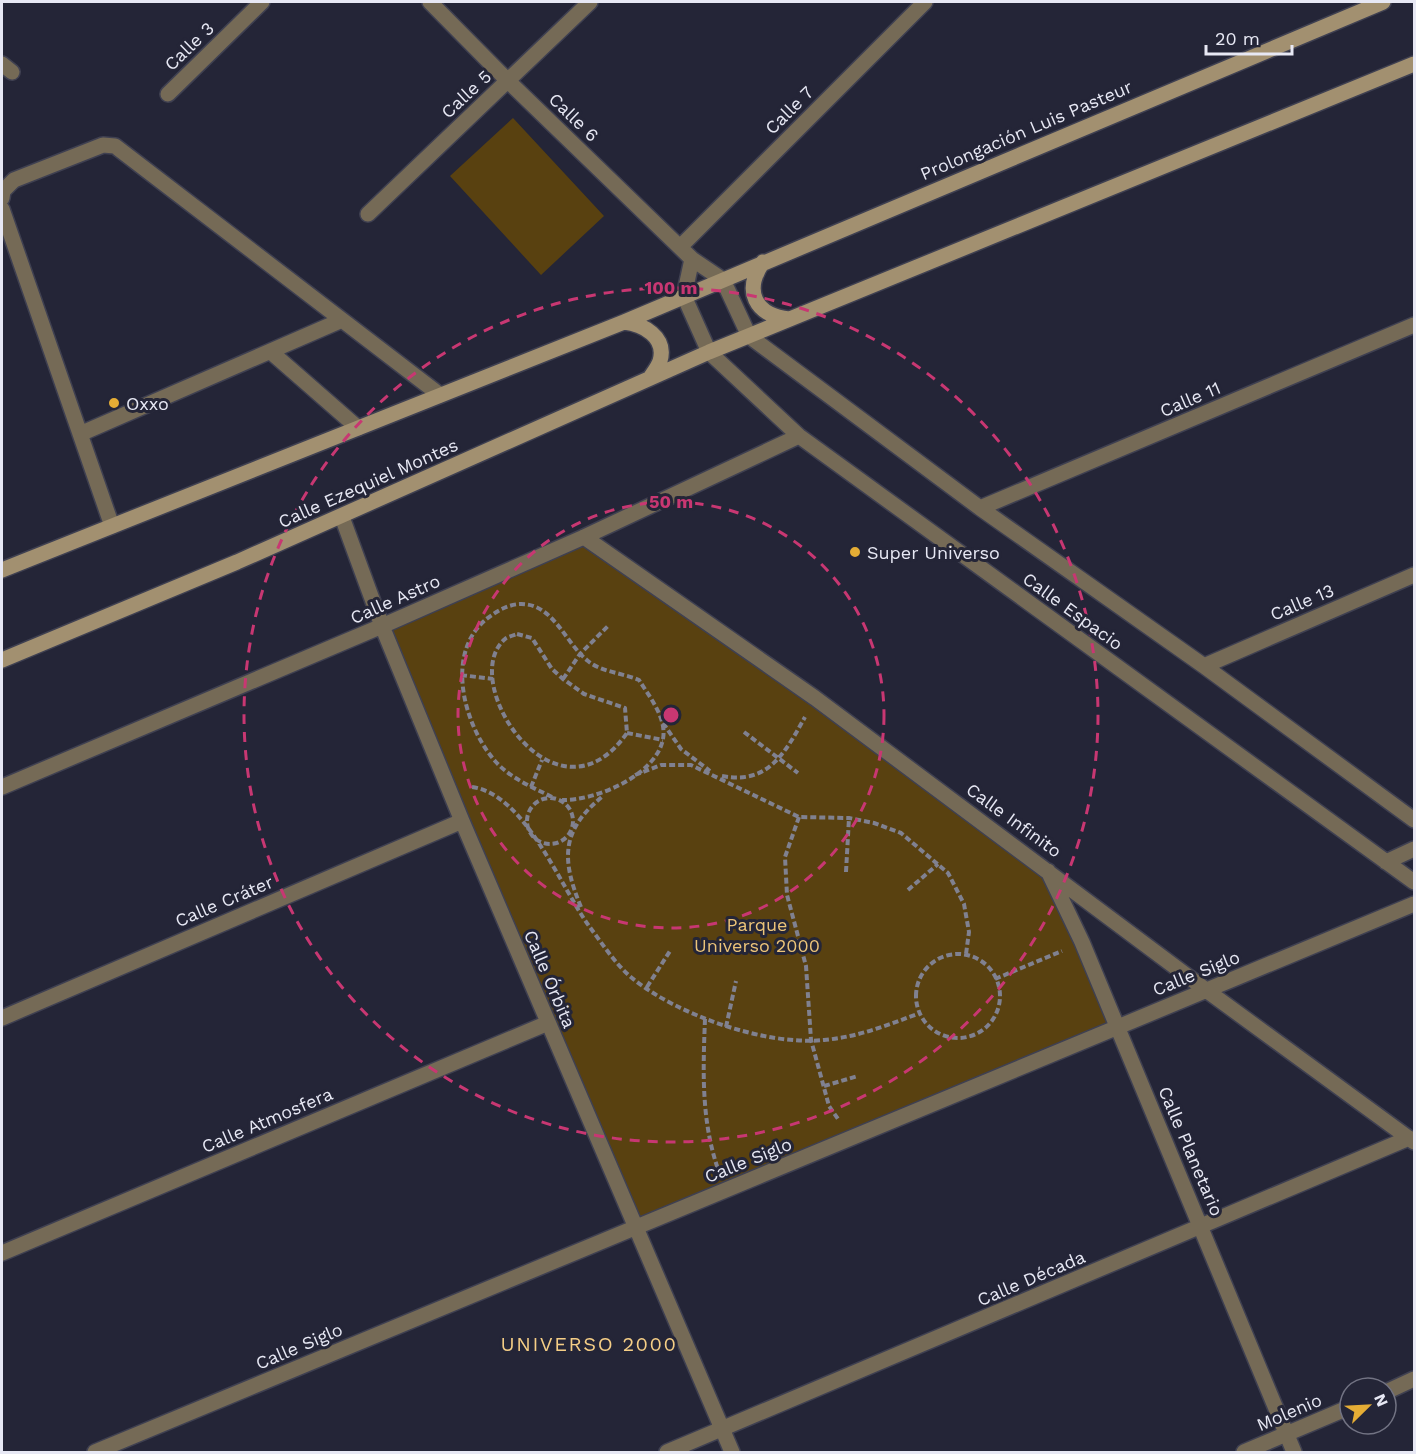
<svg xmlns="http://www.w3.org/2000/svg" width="1416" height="1454" font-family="'Work Sans',sans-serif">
<rect width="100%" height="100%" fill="#242537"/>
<!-- green -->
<path fill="#594110" d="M513 118 604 216 541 275 450 176Z
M584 537 1046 868 1117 1027 634 1227 382 626Z"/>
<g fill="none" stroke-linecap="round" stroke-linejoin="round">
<!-- lane casing -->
<g stroke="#3f4051" stroke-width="18">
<path id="lane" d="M2 198 3 191 14 180 103 145 115 146 440 395
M2 209 112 526
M271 352 358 428
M80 434 342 320"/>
</g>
<!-- street casing -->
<g stroke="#3f4051" stroke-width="18">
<path id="street" d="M430 2 508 81 692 259 723 280 749 336 980 508 1204 666 1414 820
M2 64 12 72
M168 94 262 2
M368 214 590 2
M680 247 925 2
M692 259 684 296 709 352 799 436 1414 882
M980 508 1414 325
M342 517 382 626 462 821 732 1452
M584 537 815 698 1206 990 1414 1142
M1204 666 1414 575
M2 787 382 626 584 537 799 436
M1386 862 1414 849
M1048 871 1082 942 1294 1452
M2 1018 462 821
M2 1253 548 1023
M1386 1392 1414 1379
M95 1452 1414 904
M667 1452 1409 1138
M1244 1452 1350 1407"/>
</g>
<!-- secondary casing -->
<g stroke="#3f4051" stroke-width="18">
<path id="secondary" d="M763 262C743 291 755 315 789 319
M624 322C643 324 667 337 660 361 658 367 653 373 650 378
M2 570 624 322 1383 2
M2 660 237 562 709 352 1414 64"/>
</g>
<!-- path -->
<path stroke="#808190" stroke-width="4" stroke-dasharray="6 3" stroke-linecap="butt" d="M517 634 532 638 552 669 563 679 584 694 625 708 627 733C556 834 456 681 505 639 507 637 514 635 517 634Z
M461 675 493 679
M563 679 580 654 608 626
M663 723 681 749 710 771
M744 732 798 773
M627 733 663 740
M635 775 661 765H691L799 817 849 818 874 823 901 833 948 873 964 904 969 932 966 954
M722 776C768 785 785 753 805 717
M472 787C525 794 560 886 589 926 601 942 616 965 632 978 677 1015 766 1046 824 1040 858 1037 888 1025 920 1013
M531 787 542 760
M552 797C532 787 510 778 495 761 462 723 443 647 492 615 500 609 511 604 521 604 554 604 565 643 588 661 601 672 623 673 639 680 649 696 667 718 663 739 656 776 594 801 562 800
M527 821a23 23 0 1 1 46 0a23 23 0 1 1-46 0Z
M799 817 785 857 787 895 806 966 811 1040 829 1106 838 1119
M846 872 849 818
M908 890 938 864
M581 907C561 859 561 830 603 796
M916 996a42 42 0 1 1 84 0a42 42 0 1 1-84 0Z
M995 979 1062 951
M647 987 670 951
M705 1019C703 1070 701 1120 718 1169
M726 1027 736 981
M824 1086 858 1076"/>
<!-- lane -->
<use href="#lane" stroke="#756a56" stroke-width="15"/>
<!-- street -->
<use href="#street" stroke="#756a56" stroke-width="15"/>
<!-- secondary -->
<use href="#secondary" stroke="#a29070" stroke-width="15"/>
</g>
<!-- distance rings -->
<g fill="none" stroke="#c83772" stroke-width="3" stroke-dasharray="10 8">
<circle cx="671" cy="715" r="213"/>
<circle cx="671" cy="715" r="427"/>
</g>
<!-- markers -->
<g fill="#e5ad35" stroke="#242537" stroke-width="2">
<circle cx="114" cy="403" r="6"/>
<circle cx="855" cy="552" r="6"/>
</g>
<g text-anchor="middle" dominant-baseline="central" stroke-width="6" stroke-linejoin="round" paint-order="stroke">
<!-- street labels -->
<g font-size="18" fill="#e7e8f4" stroke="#242537">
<text transform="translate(189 46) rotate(-44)">Calle 3</text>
<text transform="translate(466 94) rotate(-43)">Calle 5</text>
<text transform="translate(789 110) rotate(-45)">Calle 7</text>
<text transform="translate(574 117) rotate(44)">Calle 6</text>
<text transform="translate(1026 130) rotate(-23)">Prolongación Luis Pasteur</text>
<text transform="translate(1190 399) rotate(-23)">Calle 11</text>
<text transform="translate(368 483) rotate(-24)">Calle Ezequiel Montes</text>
<text transform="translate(395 599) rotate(-24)">Calle Astro</text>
<text transform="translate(1302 602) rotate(-23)">Calle 13</text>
<text transform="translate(1073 611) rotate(36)">Calle Espacio</text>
<text transform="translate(1014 820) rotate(36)">Calle Infinito</text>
<text transform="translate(224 901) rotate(-23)">Calle Cráter</text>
<text transform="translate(1196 973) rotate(-22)">Calle Siglo</text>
<text transform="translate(550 979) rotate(67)">Calle Órbita</text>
<text transform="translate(267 1120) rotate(-23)">Calle Atmosfera</text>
<text transform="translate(1191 1151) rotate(67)">Calle Planetario</text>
<text transform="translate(748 1160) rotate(-22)">Calle Siglo</text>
<text transform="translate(1031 1278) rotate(-23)">Calle Década</text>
<text transform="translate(299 1346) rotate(-23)">Calle Siglo</text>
<text transform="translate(1289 1412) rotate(-23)">Molenio</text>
</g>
<!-- poi labels -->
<g font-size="18" fill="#e7e8f4" stroke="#242537" text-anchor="start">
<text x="126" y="403">Oxxo</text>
<text x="867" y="552">Super Universo</text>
</g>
<!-- park labels -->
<g font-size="18" fill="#ecc479" stroke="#242537">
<text x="757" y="924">Parque<tspan x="757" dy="21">Universo 2000</tspan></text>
</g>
<!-- neighbourhood labels -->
<g font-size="20" letter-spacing="1.5" fill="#f5ce86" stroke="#242537">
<text x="589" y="1344">UNIVERSO 2000</text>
</g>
</g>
<circle cx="671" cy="715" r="9" fill="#c83772" stroke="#242537" stroke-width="3"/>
<g font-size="18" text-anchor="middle" font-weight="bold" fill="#c83772" stroke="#242537" stroke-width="6" stroke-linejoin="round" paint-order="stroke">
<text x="671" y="294">100 m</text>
<text x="671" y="508">50 m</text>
</g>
<!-- border -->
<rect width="1416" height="1454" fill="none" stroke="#e7e8f4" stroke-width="6"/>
<!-- north arrow -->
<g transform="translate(1368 1406) rotate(66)"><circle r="28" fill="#242537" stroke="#727383" stroke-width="1.5"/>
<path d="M0-4.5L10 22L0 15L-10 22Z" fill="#e5ad35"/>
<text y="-9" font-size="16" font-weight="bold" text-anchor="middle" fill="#e7e8f4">N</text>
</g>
<!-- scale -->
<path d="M1206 45v9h86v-9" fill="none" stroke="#e7e8f4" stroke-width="3"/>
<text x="1215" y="45" font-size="18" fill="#e7e8f4" stroke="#242537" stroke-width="4.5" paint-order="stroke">20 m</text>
</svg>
